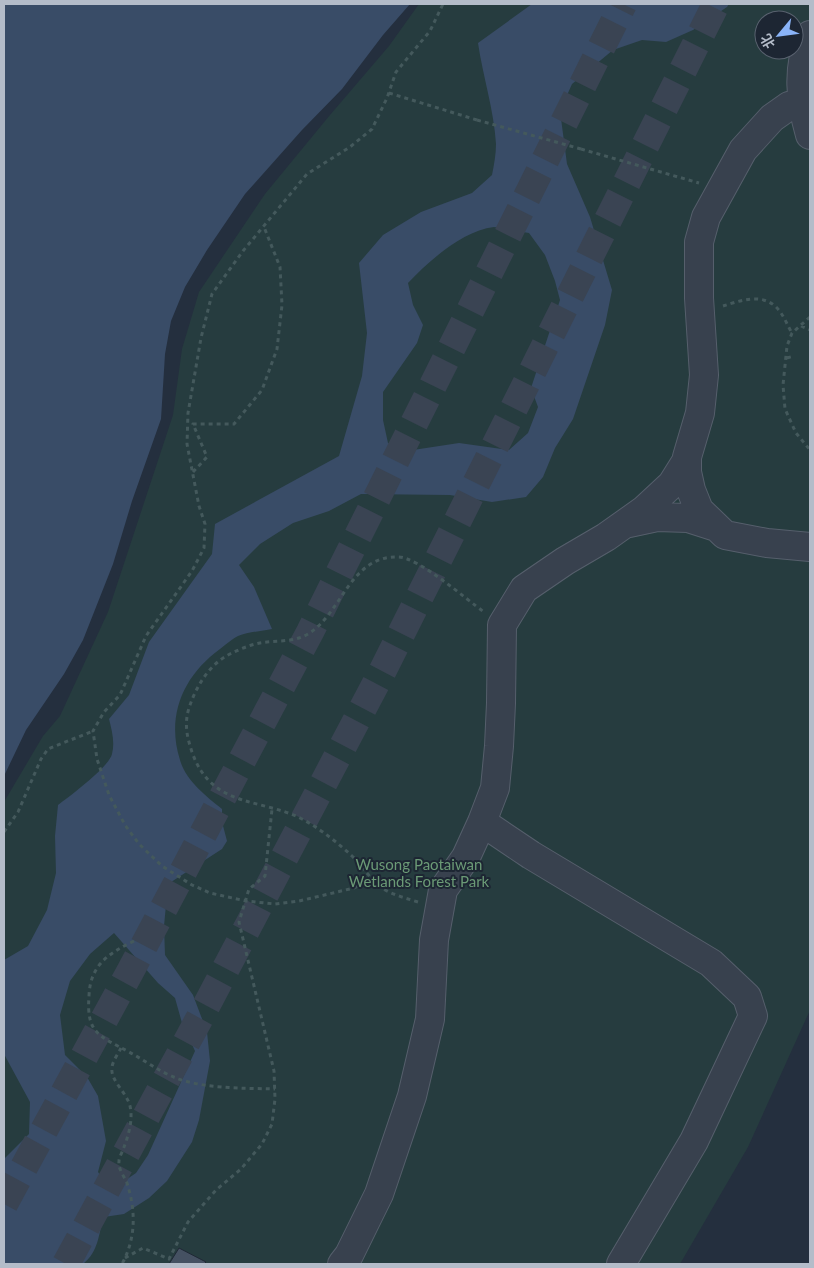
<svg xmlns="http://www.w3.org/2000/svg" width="814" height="1268" font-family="Lato,'Noto Sans SC',sans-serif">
<rect width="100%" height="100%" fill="#242f3e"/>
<!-- green -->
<path fill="#263c3f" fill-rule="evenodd" d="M419 4H810V1010L748 1147 680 1264H4V802L43 736 60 716 108 612 173 415 182 349 199 292 265 194 330 115 389 46ZM764 20H794V50H764Z"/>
<!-- water -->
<path fill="#394c67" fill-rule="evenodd" d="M4 4H410L383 35 342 89 302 130 245 194 207 250 185 287 171 321 165 354 161 419 132 501 113 564 83 640 64 674 26 730 4 776Z
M532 4H729L727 7 693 30 666 42 642 40 613 50 572 84 560 111 567 164 590 217 612 290 605 325 573 419 555 448 543 477 526 497 492 502 450 495 361 494 329 511 293 523 260 544 239 565 254 587 272 629C262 631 248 632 238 636 232 639 225 645 220 649 183 676 166 716 180 760 186 781 206 796 222 809V822L227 841 222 849 168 884 164 926 165 955 193 995 207 1032 210 1061 199 1120 192 1142 167 1181 149 1198 124 1214 104 1217C98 1235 99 1251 83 1264H4V1159L29 1134 30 1102 4 1054V960L28 946 47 910 56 873 55 836 58 805C70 796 109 767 112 754 115 742 112 731 109 719L129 695 149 642 212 554 215 524 339 456 362 376 367 333 359 263 383 235 421 212 472 193 492 175C494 165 496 154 496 144 494 110 483 77 478 43ZM494 227 529 233 545 255 555 281 560 300 531 388 538 407 528 433 509 450 459 443 413 450 388 443 383 420V392L417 343 423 325 413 305 408 283C429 261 462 231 494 227ZM114 933 158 983 175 998 182 1023 195 1051 148 1155 136 1173 111 1190 98 1172 106 1141 98 1096 87 1077 65 1055 60 1015 70 981 90 954Z"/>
<!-- building -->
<path fill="#455162" stroke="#1f2835" d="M179 1248 206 1262 204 1264H169Z"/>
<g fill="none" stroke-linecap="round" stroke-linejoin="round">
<!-- highway-tunnel -->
<path stroke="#3a4453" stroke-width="28" stroke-dasharray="28 14" stroke-linecap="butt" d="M4 1204 131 970 310 632 623 4
M66 1264 204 1010 383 670 716 4"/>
<!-- minor casing -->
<g stroke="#565f6c" stroke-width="30">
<path id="minor" d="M810 35C797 69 800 100 810 135
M803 102 789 106 772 118 743 150 706 217 699 242V298L704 375 700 413 687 457V472L691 490 699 510 725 535 767 543 810 547
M629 523 657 517 688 518 716 527
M482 822 531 855 711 963 747 997 753 1016 694 1141 621 1264
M342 1264 349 1255 379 1194 412 1096 430 1019 434 940 443 890 466 857 482 822 495 788 499 746 501 703 502 625 524 589 565 561 606 537 644 510 672 484 687 460"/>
</g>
<!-- path -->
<path stroke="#44595c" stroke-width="3" stroke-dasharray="4 4" stroke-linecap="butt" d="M389 93 477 120
M581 149 699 183
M723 306C739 301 760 293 775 306 783 313 787 325 792 333
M810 317 792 333 787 346 783 385 785 409 796 433 810 450
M801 326 810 330
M787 358 794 356
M193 472 207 457 193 424H234L262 390 277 349 282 305 280 267 264 227
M4 832 18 812 41 759 48 749 93 731
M372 880 354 888 299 901 275 904 246 901 210 893 192 885 162 866 139 844 125 825 109 795 97 759 93 731 104 712 120 695 146 636 192 571 204 548 205 524 199 506 187 444 188 413 201 338 212 294 243 251 307 174 350 147 372 129 387 98 396 72 430 31 443 4
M418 902C408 899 398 896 389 892 372 884 364 867 351 855 339 844 324 832 309 823 266 796 213 812 192 752 187 737 184 724 189 708 196 687 208 666 228 655 238 650 249 645 260 643 277 640 296 643 311 632 343 610 351 555 399 557 419 558 466 599 484 612
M134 941C109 953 90 965 89 996 86 1034 100 1036 129 1052 144 1060 160 1072 176 1078 205 1089 244 1088 275 1089
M121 1048C118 1054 112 1062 112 1068 110 1080 127 1093 130 1106 133 1119 129 1134 124 1147 123 1151 119 1157 119 1161 118 1169 124 1176 127 1183 136 1211 136 1238 122 1264
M125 1258 143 1248 169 1259 188 1222 216 1190 241 1169 262 1144 272 1124 275 1099 274 1071 239 922 249 889 265 876 272 809"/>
<!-- minor -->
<use href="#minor" stroke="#38414e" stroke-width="28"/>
<!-- path-bridge -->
<path stroke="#44595c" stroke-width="3" stroke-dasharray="4 4" stroke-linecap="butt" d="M477 120 581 149"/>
</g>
<g text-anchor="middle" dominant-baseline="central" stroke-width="4" stroke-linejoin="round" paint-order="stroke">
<!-- park labels -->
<g font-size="15" fill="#6b9a76" stroke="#1d2633">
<text x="419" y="864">Wusong Paotaiwan<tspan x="419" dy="17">Wetlands Forest Park</tspan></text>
</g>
</g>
<!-- border -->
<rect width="814" height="1268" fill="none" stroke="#b4bcc9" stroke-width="10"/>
<!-- north arrow -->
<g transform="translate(779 35) rotate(241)"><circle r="24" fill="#1d2633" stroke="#59626f"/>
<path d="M0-4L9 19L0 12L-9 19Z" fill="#8ab4f8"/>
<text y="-8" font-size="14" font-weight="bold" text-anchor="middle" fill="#b4bcc9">北</text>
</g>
</svg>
